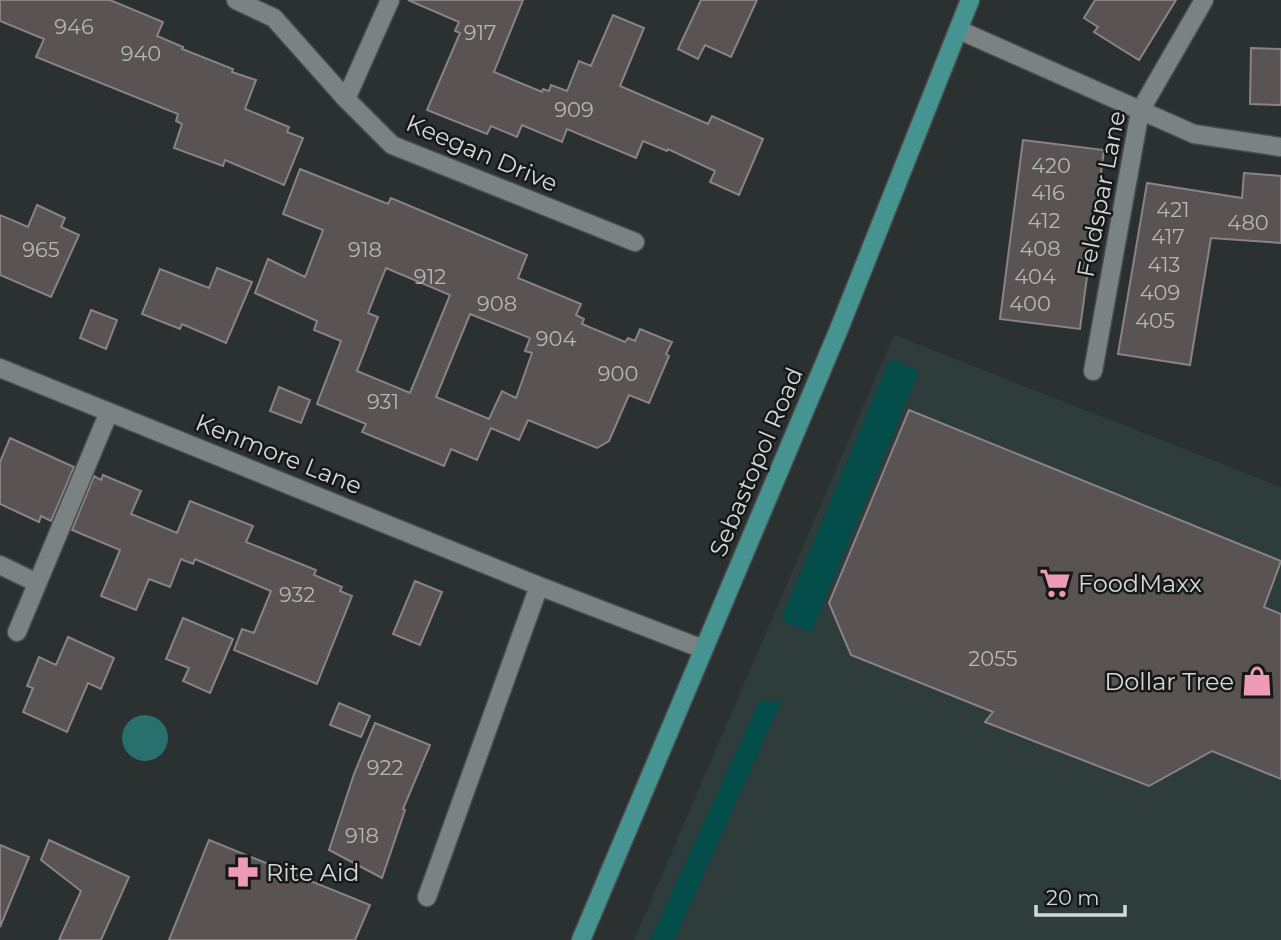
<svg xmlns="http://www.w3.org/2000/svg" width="1281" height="940" font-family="Montserrat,sans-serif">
<rect width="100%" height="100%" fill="#2b3131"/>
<!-- built -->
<path fill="#2e3c3b" d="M894 335 1281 487V940H634Z"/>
<!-- green -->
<path fill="#034d4b" d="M890 359 919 371 811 633 781 620Z
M760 700 781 702 674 940H650Z"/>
<!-- water -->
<path fill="#28706d" d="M122 738a23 23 0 1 1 46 0a23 23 0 1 1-46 0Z"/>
<!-- building -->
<path fill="#595354" stroke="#8a8385" stroke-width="2" fill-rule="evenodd" d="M0 0H110L163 22 157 36 183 47 182 49 233 69 232 72 256 80 245 109 289 127 287 132 303 138 284 185 225 160 223 166 174 148 182 124 176 121 178 114 36 57 44 39 0 21Z
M408 0H523L494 72 542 92 543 89 549 91 551 85 567 91 579 61 591 66 613 15 644 28 620 86 708 124 712 116 763 139 739 195 710 182 715 171 668 149 667 151 643 141 636 158 567 129 562 142 522 125 517 137 491 126 487 134 427 110 460 33 455 31 459 22Z
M701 0H757L731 57 705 45 698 59 678 49Z
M1095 0H1176L1139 60 1094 32 1098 27 1084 18Z
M1251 48 1281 49V105L1250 104Z
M1023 140 1104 150 1080 329 1000 319Z
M300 169 388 204 391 198 527 255 518 278 581 304 576 315 584 319 582 324 625 342 628 338 635 341 640 329 672 342 666 354 669 356 649 403 629 395 609 441 597 448 528 420 519 440 491 428 477 460 451 449 444 466 362 432 366 424 317 404 341 341 314 330 317 321 255 293 268 259 305 277 323 230 283 214ZM386 268 450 295 410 393 357 371 378 317 368 313ZM470 314 530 338 525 351 532 353 516 398 502 391 489 419 436 397Z
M1244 173 1281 176V243L1211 238 1190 365 1118 354 1147 183 1242 198Z
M37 205 65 218 61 227 79 235 51 297 0 275V215L28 227Z
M217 268 252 282 226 343 182 324 180 329 142 314 160 269 209 288Z
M91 310 117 320 106 349 80 338Z
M279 387 310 400 301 423 270 411Z
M909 410 1281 561 1264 607 1281 614V779L1212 751 1149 786 985 722 993 712 851 655 829 603Z
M10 438 74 467 51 521 41 516 39 522 0 504V462Z
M103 475 141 491 131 514 177 533 190 501 253 526 246 542 316 570 314 575 342 587 340 591 352 596 317 684 234 650 242 629 254 633 271 591 195 559 193 564 181 559 170 587 149 579 136 610 101 596 120 550 72 530 94 476 101 480Z
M415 581 442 592 420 645 393 634Z
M183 618 233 639 210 693 183 681 189 668 166 659Z
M68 637 114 658 101 689 88 683 67 732 23 712 33 688 27 686 39 657 56 665Z
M339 703 370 716 361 737 330 725Z
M375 723 430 745 403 809 405 810 382 878 329 850 354 774Z
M49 840 129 877 101 940H59L81 891 41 860Z
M209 840 370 905 355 940H169Z
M0 845 29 857 0 927Z"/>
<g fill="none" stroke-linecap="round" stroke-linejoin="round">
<!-- minor casing -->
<g stroke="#4a4e4e" stroke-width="21">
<path id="minor" d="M236 0 274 18 346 99 392 145 635 242
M959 30 1194 134 1281 147
M346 99 390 0
M0 368 539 586 703 649
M1093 371 1140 111 1204 0
M0 565 37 583
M17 632 109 412
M427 897 539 586"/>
</g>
<!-- major casing -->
<g stroke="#4a4e4e" stroke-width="21">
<path id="major" d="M581 940 839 329 970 0"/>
</g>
<!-- minor -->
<use href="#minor" stroke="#7b8382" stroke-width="18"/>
<!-- major -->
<use href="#major" stroke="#469492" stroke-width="18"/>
</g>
<!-- icons -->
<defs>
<g id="supermarket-bare" transform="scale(2.415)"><path d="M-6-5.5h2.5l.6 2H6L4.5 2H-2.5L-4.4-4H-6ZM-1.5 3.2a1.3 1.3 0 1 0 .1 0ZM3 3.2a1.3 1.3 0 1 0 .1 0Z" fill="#ef9ab7" stroke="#161918" stroke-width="2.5" paint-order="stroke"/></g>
<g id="shop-bare" transform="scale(2.415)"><path d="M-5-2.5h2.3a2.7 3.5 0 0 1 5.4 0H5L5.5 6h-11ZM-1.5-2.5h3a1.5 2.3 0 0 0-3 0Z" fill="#ef9ab7" stroke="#161918" stroke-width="2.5" paint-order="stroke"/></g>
<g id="pharmacy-bare" transform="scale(2.415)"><path d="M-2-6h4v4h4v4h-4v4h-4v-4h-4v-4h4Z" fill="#ef9ab7" stroke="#161918" stroke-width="2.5" paint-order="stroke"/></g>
</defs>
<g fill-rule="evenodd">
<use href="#supermarket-bare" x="1055" y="583"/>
<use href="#shop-bare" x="1257" y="681"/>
<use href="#pharmacy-bare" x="243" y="872"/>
</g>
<g text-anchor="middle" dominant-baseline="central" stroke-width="5" stroke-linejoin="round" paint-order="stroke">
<!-- number labels -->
<g font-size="21" fill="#b5b7b7">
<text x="74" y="26">946</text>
<text x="480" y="32">917</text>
<text x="141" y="53">940</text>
<text x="574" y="109">909</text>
<text x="1051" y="165">420</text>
<text x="1048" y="192">416</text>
<text x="1173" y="209">421</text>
<text x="1044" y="220">412</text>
<text x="1248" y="222">480</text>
<text x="1168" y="236">417</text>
<text x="1040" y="248">408</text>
<text x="41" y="249">965</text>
<text x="365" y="249">918</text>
<text x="1164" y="264">413</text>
<text x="430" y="276">912</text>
<text x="1035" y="276">404</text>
<text x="1160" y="292">409</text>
<text x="497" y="303">908</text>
<text x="1030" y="303">400</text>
<text x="1155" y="320">405</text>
<text x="556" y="338">904</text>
<text x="618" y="373">900</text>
<text x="383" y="401">931</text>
<text x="297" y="594">932</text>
<text x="993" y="658">2055</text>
<text x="385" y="767">922</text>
<text x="362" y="835">918</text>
</g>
<!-- street labels -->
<g font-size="24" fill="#d4d8d8" stroke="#161918">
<text transform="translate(482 153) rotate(23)">Keegan Drive</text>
<text transform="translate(1101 194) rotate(-79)">Feldspar Lane</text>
<text transform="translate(279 454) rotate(22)">Kenmore Lane</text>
<text transform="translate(756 462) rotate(-67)">Sebastopol Road</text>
</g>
<!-- poi labels -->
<g font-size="24" fill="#d4d8d8" stroke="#161918" text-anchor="start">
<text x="1078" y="583">FoodMaxx</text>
<text x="1234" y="681" text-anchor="end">Dollar Tree</text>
<text x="266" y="872">Rite Aid</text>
</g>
</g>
<!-- scale -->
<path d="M1036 905v10h89v-10" fill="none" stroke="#d4d8d8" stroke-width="3.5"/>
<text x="1046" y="905" font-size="21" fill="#d4d8d8" stroke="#161918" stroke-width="5" paint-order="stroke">20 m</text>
</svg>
